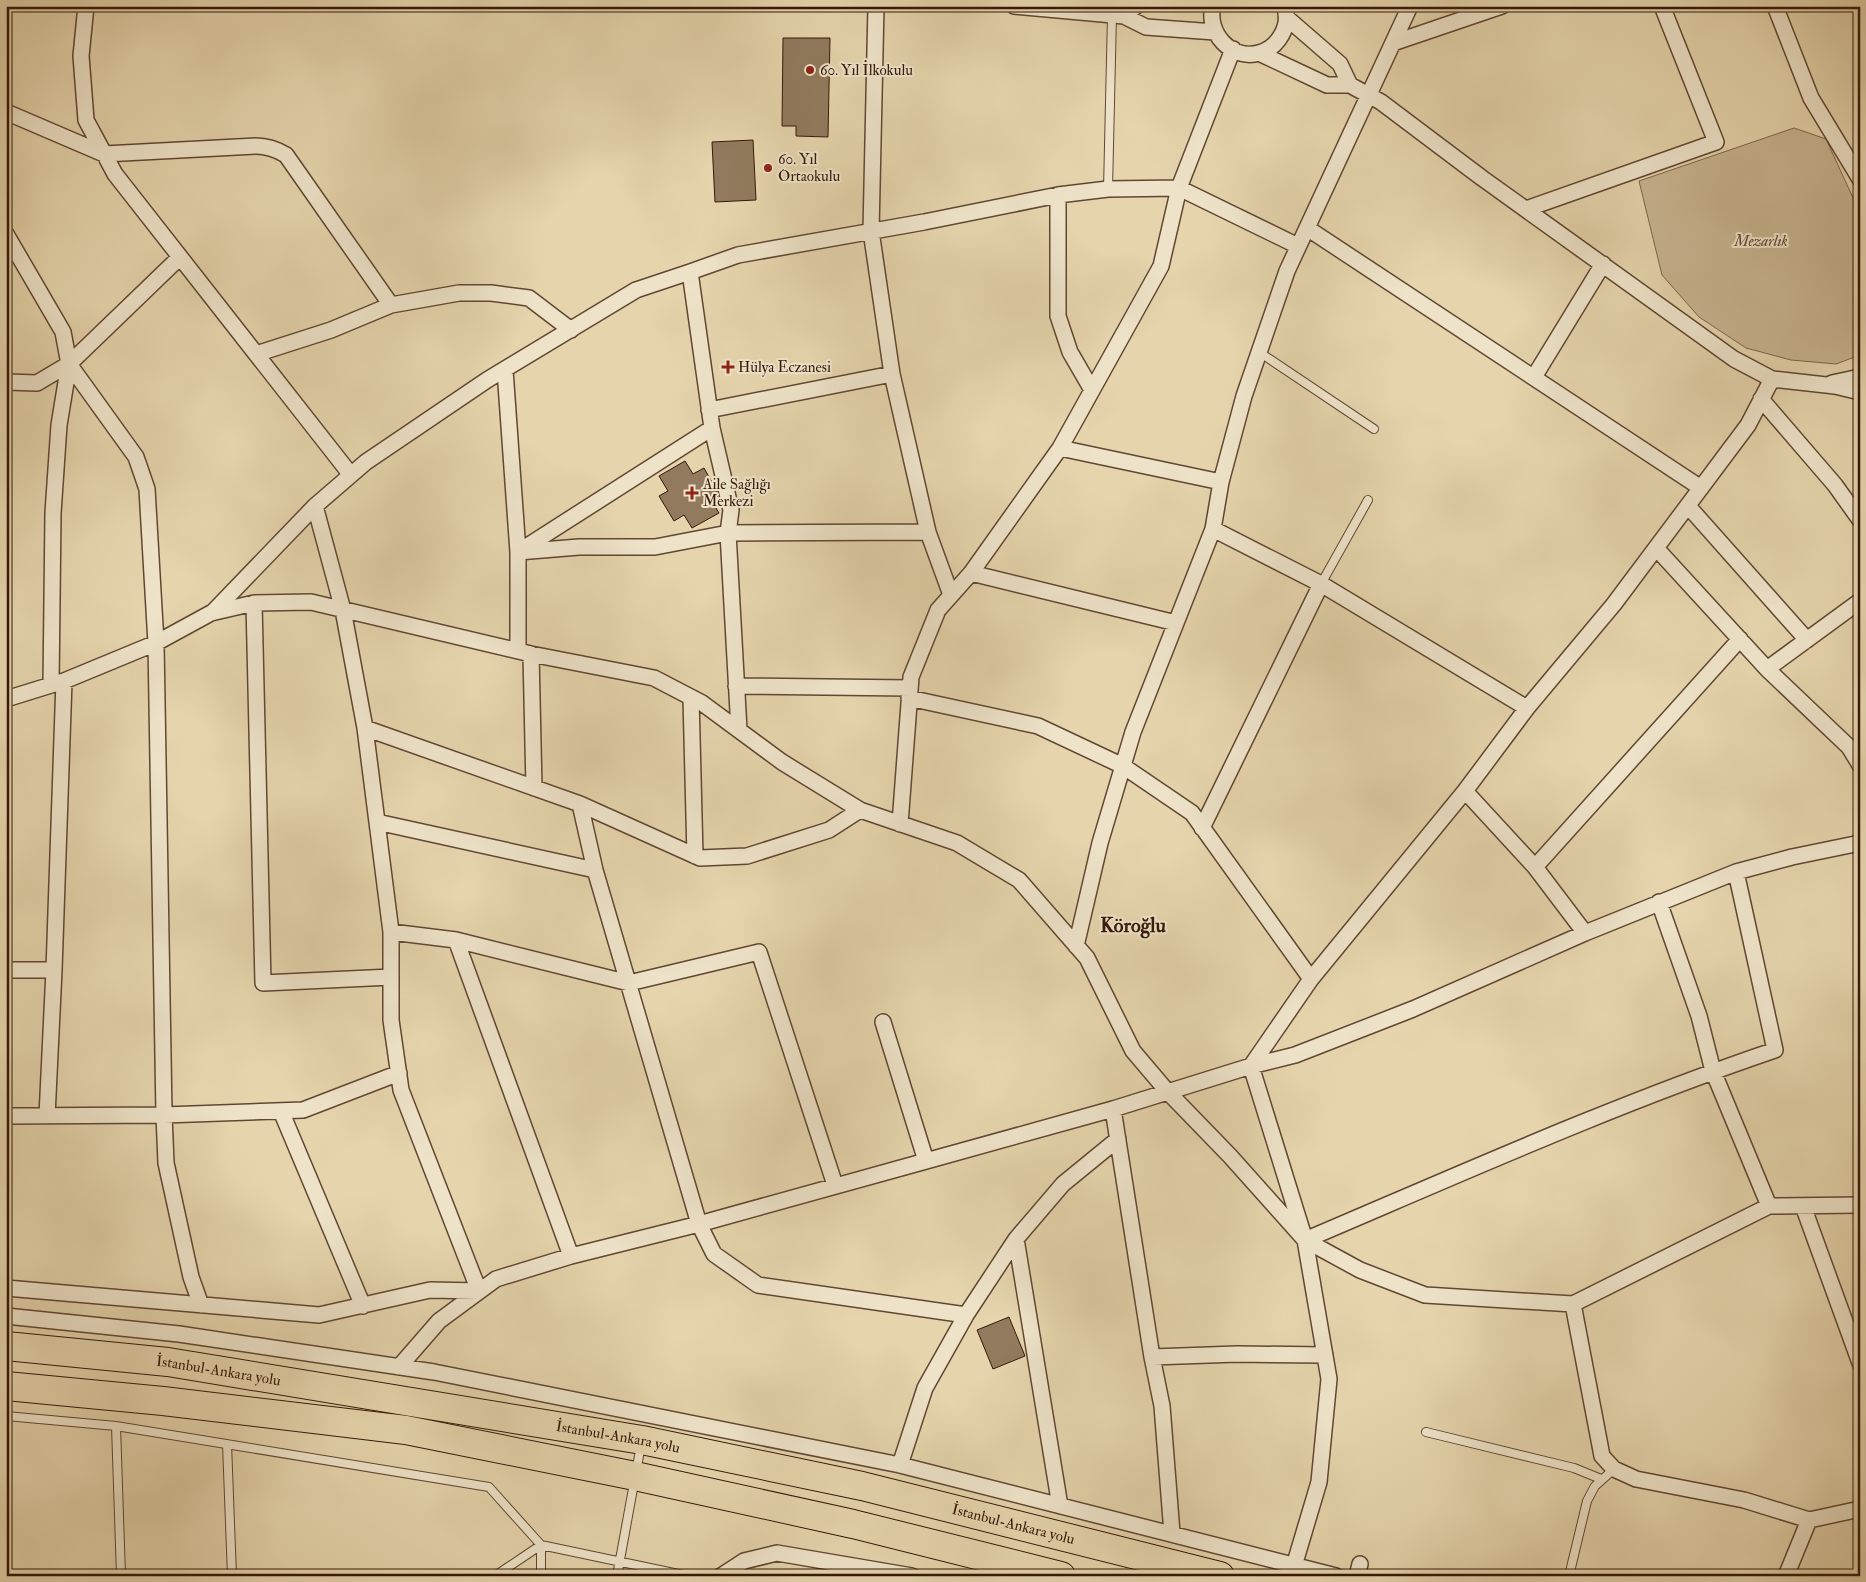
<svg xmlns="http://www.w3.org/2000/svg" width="1866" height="1582" font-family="'IM FELL Double Pica',serif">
<rect width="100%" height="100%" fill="#e5d4ac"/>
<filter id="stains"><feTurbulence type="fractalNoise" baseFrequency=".004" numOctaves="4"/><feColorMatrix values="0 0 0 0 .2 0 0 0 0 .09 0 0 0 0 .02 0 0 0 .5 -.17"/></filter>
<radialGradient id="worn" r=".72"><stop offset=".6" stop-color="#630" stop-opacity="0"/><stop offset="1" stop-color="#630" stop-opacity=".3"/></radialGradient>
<!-- green -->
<path fill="#c7b490" stroke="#7e664c" d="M1794 128 1826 139 1854 200 1860 246V355L1836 364 1791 360 1746 348 1699 317 1662 275 1639 181Z"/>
<!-- building -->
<path fill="#917a5e" stroke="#351809" d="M783 38H830L828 137 796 136V126H782Z
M753 140 756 200 715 202 712 142Z
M685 461 693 474 704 468 717 491 718 496 711 500 719 513 692 528 684 515 674 521 659 496 668 491 659 476Z
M1009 1317 1025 1356 993 1369 977 1330Z"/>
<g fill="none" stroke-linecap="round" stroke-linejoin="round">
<!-- lane casing -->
<g stroke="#614732" stroke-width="10">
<path id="lane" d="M1108 189 1112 15
M1259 352 1374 429
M1321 584 1368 500
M6 1416 116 1426 489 1487 541 1545 688 1576
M116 1426 121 1576
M1426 1432 1574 1468 1601 1479
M227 1444 232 1576
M541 1545V1576
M495 1576 541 1545
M617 1576 641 1445
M1569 1576 1587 1501 1595 1486 1614 1469"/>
</g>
<!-- street casing -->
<g stroke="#614732" stroke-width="18">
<path id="street" d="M86 6 81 56 86 120 115 174 351 475
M876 6 871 231 892 374 928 532 951 595
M1014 6 1124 16 1146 27 1215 32
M1213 6C1206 32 1231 61 1259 53 1278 48 1292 25 1284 6
M1775 6 1811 98 1860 179
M1124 16 1136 6
M1287 18 1340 64 1350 85
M1393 43 1502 6
M1259 53 1327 85H1350L1381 102 1482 178 1734 359 1772 379 1835 386 1860 392
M6 112 104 154 256 146C267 146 276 149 286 155L391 305
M1058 195V316L1070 352 1092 390
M1526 209 1716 142 1662 6
M1307 228 1701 488
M6 234 63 332 69 364 136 457 147 489 156 643 164 1115 6 1116
M690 272 712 428 731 510 728 533 928 532
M256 354 331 330 391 305 459 293H491L529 298 571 330
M505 370 518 552 579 547H655L728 533 739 730
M1534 377 1603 264
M6 382 37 383 69 364 180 257
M1832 383 1860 377
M1761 399 1835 485 1860 520
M709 410 892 374
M1060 448 1221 482
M1688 506 1807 640
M1213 529 1321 584 1527 708
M1656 548 1767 669 1849 747 1860 765
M971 573 1176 623
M254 603 263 983 391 977
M212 613 315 506 366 462 487 380 636 290 690 272 738 255 924 222 1058 195 1108 189 1179 188 1298 246
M518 650V552L712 428
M531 654 534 788
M1767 669 1860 601
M51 685 53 513 59 425 69 364
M736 686 910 688
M691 698 695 856
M909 698 1038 726 1123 766 1192 813 1311 979
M6 699 64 681 156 643 211 613 254 603 311 602 531 654 654 678 702 703 782 762 860 810 957 843 1019 880 1087 958 1133 1051 1167 1091 1230 1156 1305 1240 1360 1270 1425 1295 1573 1304 1769 1206 1860 1205
M365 728 580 804 700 858 747 856 829 830 860 810
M1465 791 1535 867 1585 933
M580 804 595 870 699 1224 714 1254 758 1285 966 1315
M377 822 595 870
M900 824 911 677 938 610 971 573 1060 448 1161 266 1179 188 1233 49
M1202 828 1321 584
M1535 867 1740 639
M1659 902 1699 1016 1713 1071 1769 1206
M391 932 456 940 629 983 759 952 835 1185
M456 940 571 1256
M1076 946 1100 843 1133 732 1213 529 1221 482 1244 396 1287 271 1410 6
M6 970H54
M883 1022 926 1161
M1113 1109 1152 1357 1162 1406 1172 1533
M281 1111 363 1306
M47 1116 54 970 64 681
M1803 1206 1860 1363
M1016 1239 1060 1506
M1305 1240C1460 1174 1616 1104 1775 1050L1736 872
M6 1288 319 1315 430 1290 479 1291 401 1090 391 1020V932L365 728 343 610 315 506
M1573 1304 1602 1456 1614 1469 1636 1479 1744 1500 1809 1520
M201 1305 191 1277 166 1163 164 1115 303 1110 399 1073
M6 1316 179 1334 434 1372 900 1465 1336 1576
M1152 1357 1237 1354 1325 1355
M399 1367 439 1321 496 1279 571 1256 699 1224 926 1161 1113 1109 1251 1066 1295 1055 1413 1009 1585 933 1736 872 1792 857 1860 843
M900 1465 925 1388 966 1315 1016 1239 1063 1184 1118 1139
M1294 1566 1319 1482 1329 1379 1305 1240 1251 1066 1311 979 1465 791 1527 708 1614 604 1748 425 1772 379
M721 1576 744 1561 777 1553 912 1576
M1357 1576 1360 1564
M1786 1576 1809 1520 1860 1509"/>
</g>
<!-- highway casing -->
<g stroke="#351809" stroke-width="30">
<g id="highway">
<path id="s1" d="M6 1346 168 1362 642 1440 862 1486 1220 1576"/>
<path d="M6 1386 163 1401 406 1430 635 1476 853 1524 1061 1576"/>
</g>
</g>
<!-- lane -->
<use href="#lane" stroke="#eee3c9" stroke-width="8"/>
<!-- street -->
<use href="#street" stroke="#eee3c9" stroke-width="15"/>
<!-- highway -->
<use href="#highway" stroke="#e5d4ac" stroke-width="28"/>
</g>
<!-- markers -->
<g fill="#8f2418" stroke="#eee3c9" stroke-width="2">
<circle cx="810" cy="70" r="5"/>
<circle cx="768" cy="168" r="5"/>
<path d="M725.5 359.5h5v5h5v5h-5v5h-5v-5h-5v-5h5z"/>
<path d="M689.5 485.5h5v5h5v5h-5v5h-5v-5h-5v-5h5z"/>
</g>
<g text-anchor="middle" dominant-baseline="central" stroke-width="4" stroke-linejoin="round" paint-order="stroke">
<!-- poi labels -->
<g font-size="15" fill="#351809" stroke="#eee3c9" text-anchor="start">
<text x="820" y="70">60. Yıl İlkokulu</text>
<text x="778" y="159">60. Yıl<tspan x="778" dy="17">Ortaokulu</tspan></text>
<text x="738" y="367">Hülya Eczanesi</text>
<text x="703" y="484">Aile Sağlığı<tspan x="703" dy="17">Merkezi</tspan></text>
</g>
<!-- park labels -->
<g font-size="15" font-style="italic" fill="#614732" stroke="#eee3c9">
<text x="1761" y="241">Mezarlık</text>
</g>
<!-- street labels -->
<g font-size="15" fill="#351809" stroke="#eee3c9">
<text stroke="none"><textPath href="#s1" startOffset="214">İstanbul-Ankara yolu</textPath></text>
<text stroke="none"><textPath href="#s1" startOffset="619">İstanbul-Ankara yolu</textPath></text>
<text stroke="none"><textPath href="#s1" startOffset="1024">İstanbul-Ankara yolu</textPath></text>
</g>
<!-- district labels -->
<g font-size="20" font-weight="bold" fill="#351809" stroke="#eee3c9">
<text x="1133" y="925">Köroğlu</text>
</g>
</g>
<!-- margin -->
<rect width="1866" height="1582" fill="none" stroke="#e5d4ac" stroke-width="25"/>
<rect x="8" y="8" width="1851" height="1567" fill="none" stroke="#351809" stroke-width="2.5"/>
<rect x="12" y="12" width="1841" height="1557" fill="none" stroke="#351809"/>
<rect width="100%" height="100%" filter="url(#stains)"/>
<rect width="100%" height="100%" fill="url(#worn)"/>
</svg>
